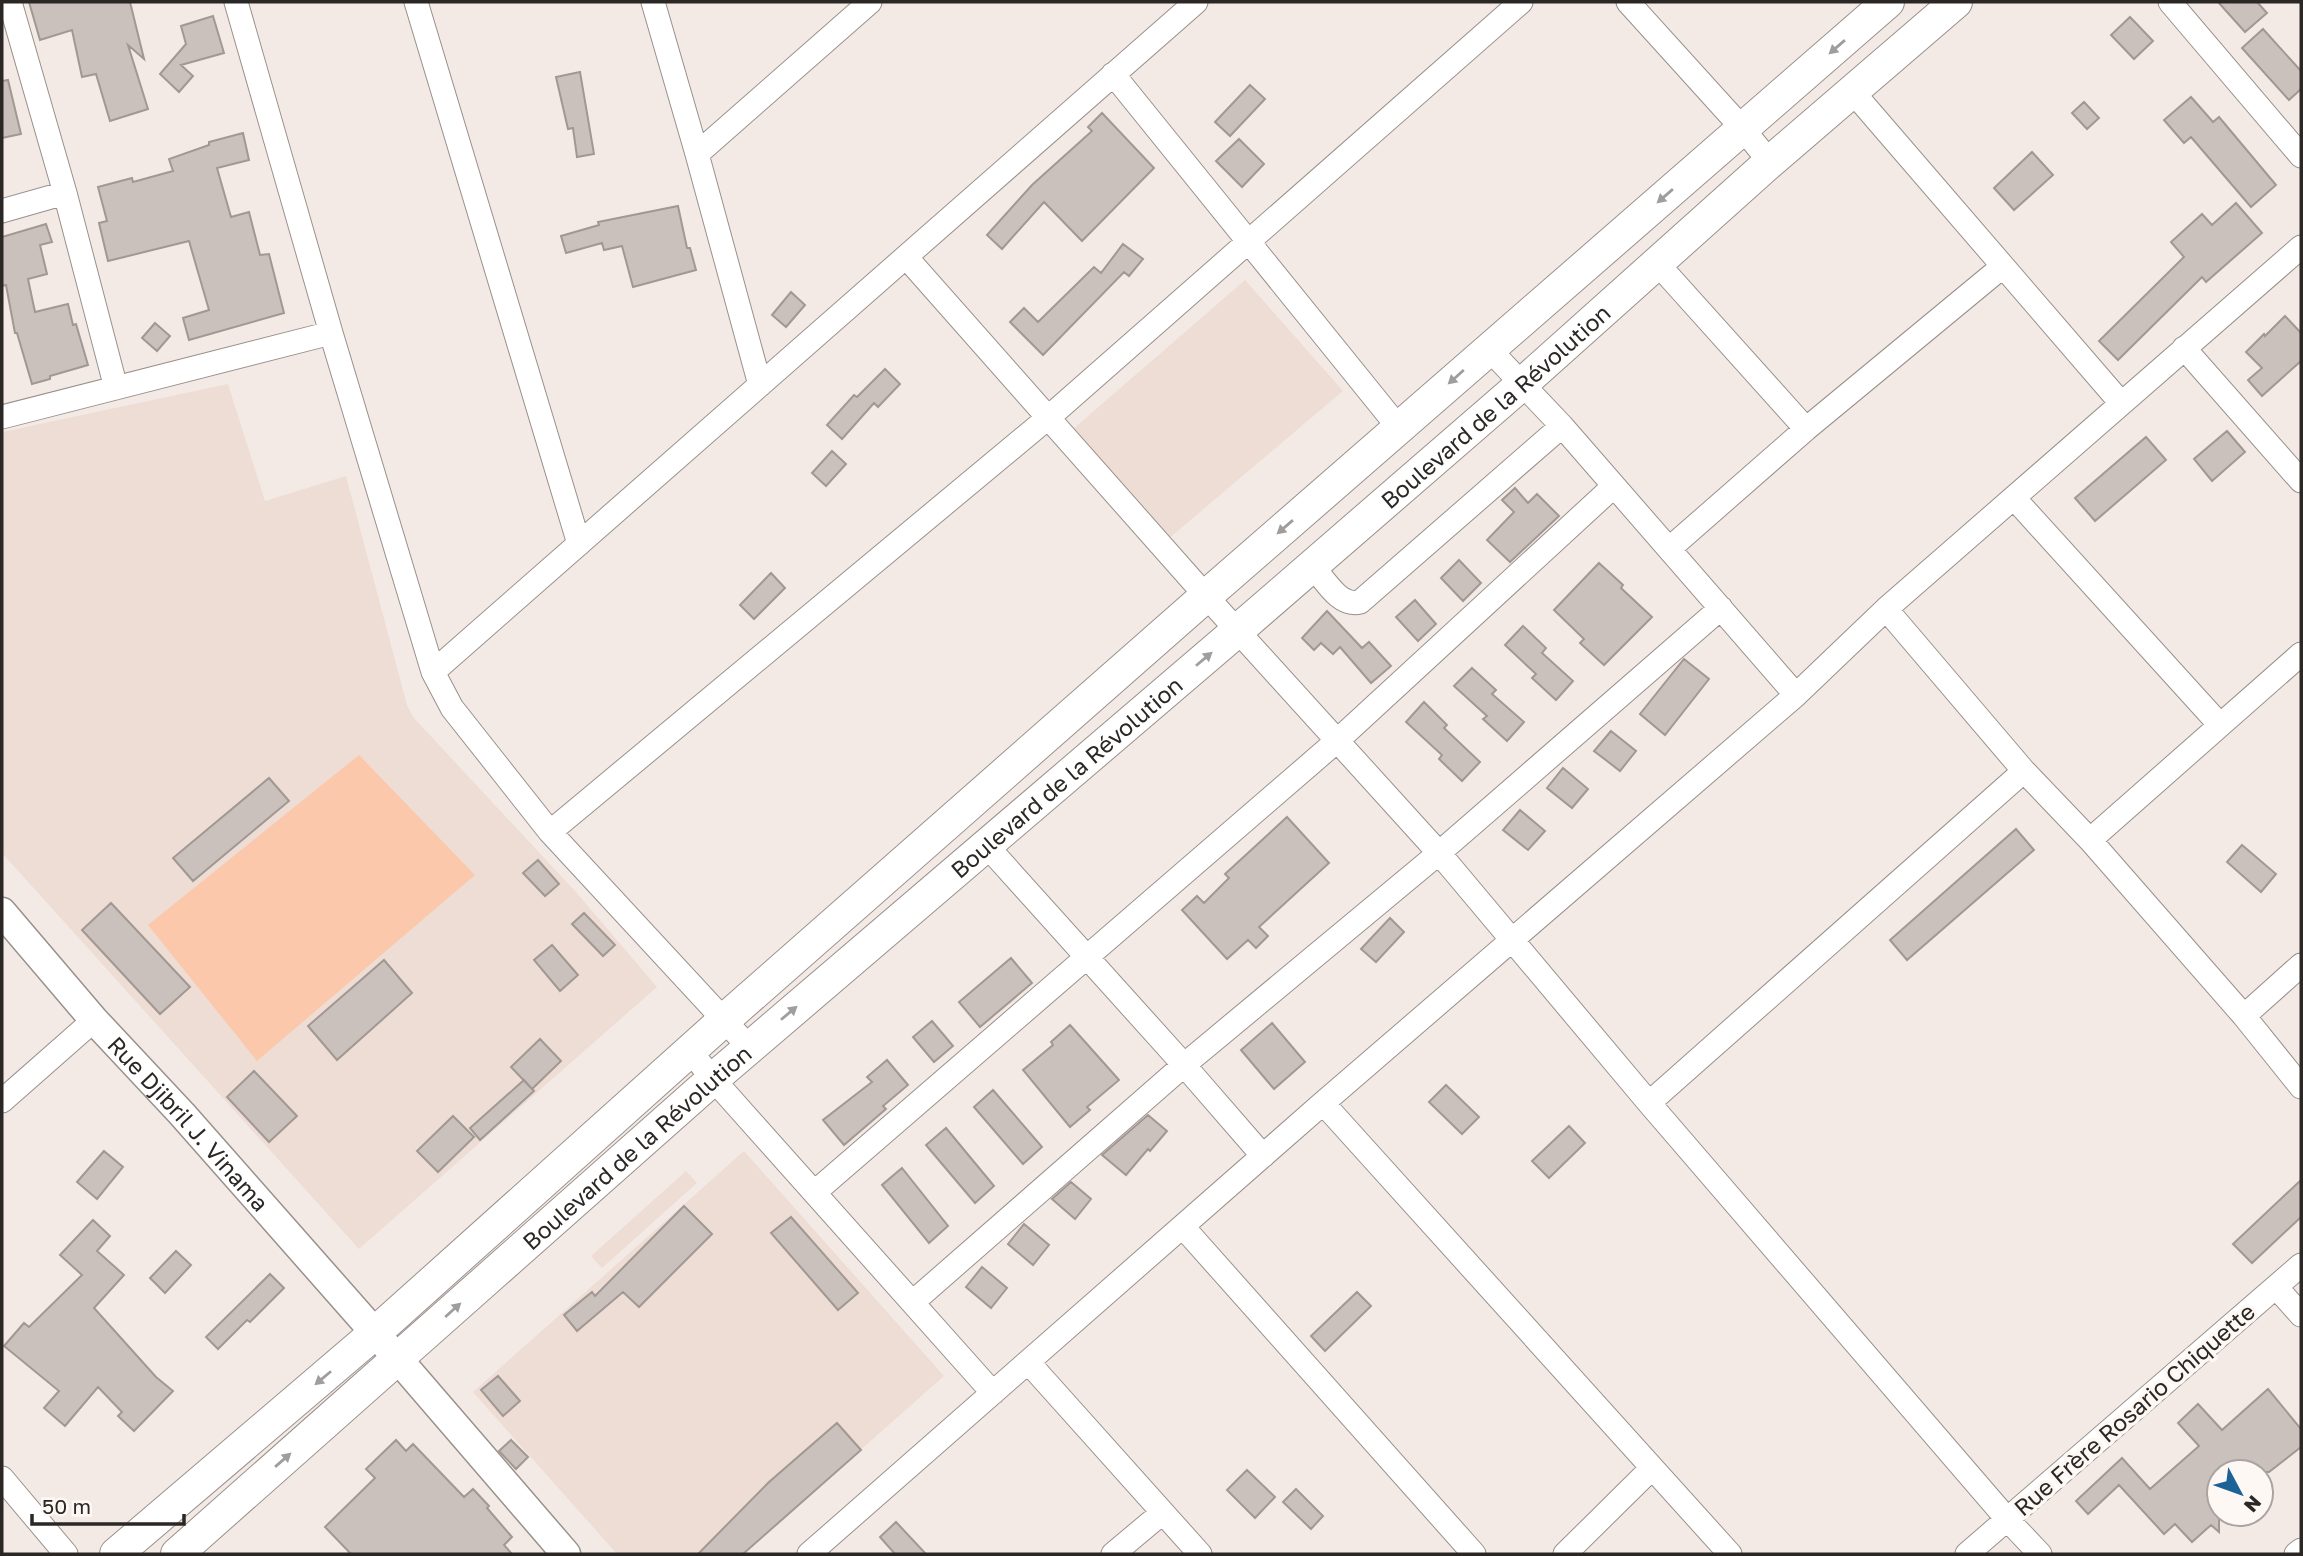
<svg xmlns="http://www.w3.org/2000/svg" width="2303" height="1556" font-family="'Golos Text',sans-serif">
<rect width="100%" height="100%" fill="#f4eae5"/>
<!-- built -->
<path fill="#eeddd4" d="M1245 280 1343 391 1167 540 1073 429Z
M228 384 265 501 346 476 407 705 413 717 575 891 657 987 359 1249 2 853V432Z
M744 1151 944 1376 743 1554H617L473 1392Z
M686 1171 697 1183 602 1268 591 1256Z"/>
<!-- green -->
<path fill="#fcc8ac" d="M359 755 475 875 257 1061 148 925Z"/>
<!-- building -->
<path fill="#cac1bc" stroke="#a19893" stroke-width="2" d="M29 2H130L144 59 128 45 148 109 110 121 96 74 82 77 72 30 40 40Z
M2218 2H2257L2267 13 2245 32Z
M213 16 224 53 181 65 193 76 179 92 160 74 186 44 181 26Z
M2130 17 2153 41 2134 59 2111 35Z
M2263 29 2301 71V89L2289 100 2242 48Z
M580 72 594 154 577 157 573 128 568 129 556 77Z
M8 80 21 134 2 138V81Z
M1250 85 1265 99 1230 136 1215 122Z
M2191 97 2213 122 2219 117 2276 185 2251 207 2191 137 2184 143 2164 120Z
M2084 102 2099 118 2087 129 2072 113Z
M1102 113 1154 168 1082 241 1044 202 1002 249 987 235 1032 185 1092 131 1088 127Z
M243 133 249 160 217 168 231 217 249 212 260 255 269 254 284 313 189 340 183 318 209 310 189 241 108 261 99 223 107 221 98 187 132 178 133 182 173 171 169 159 209 145V142Z
M1239 139 1264 164 1242 187 1216 161Z
M2032 152 2053 175 2014 210 1994 188Z
M2236 203 2262 233 2206 282 2202 277 2118 360 2099 341 2184 257 2171 242 2202 214 2212 225Z
M678 206 687 248H690L696 270 633 287 622 246 604 250 602 243 566 253 561 236 599 225 598 222Z
M46 224 52 242 40 245 47 274 28 279 35 312 68 304 73 325 76 324 88 365 50 376V379L32 384 17 333H15L6 285 2 286V237Z
M1123 244 1143 259 1129 276 1124 272 1043 355 1010 322 1024 308 1038 322 1094 267 1101 273Z
M791 292 805 305 786 327 772 315Z
M2285 316 2301 333V361L2262 396 2248 380 2262 368 2246 352 2264 334 2265 336Z
M155 323 170 336 157 351 142 338Z
M885 369 900 384 878 407 874 403 842 439 827 425 854 395 857 397Z
M2227 431 2245 452 2212 481 2194 459Z
M2146 437 2166 460 2095 521 2075 498Z
M832 451 846 464 826 486 812 473Z
M1515 488 1528 503 1537 494 1559 516 1510 562 1487 540 1514 512 1502 500Z
M1459 560 1481 583 1463 601 1441 578Z
M1599 563 1623 585 1621 588 1652 617 1604 665 1580 643 1584 639 1554 610Z
M771 573 785 588 754 619 740 605Z
M1415 600 1436 624 1418 641 1396 617Z
M1327 611 1362 648 1369 642 1391 666 1371 683 1340 647 1333 654 1321 643 1314 650 1302 638Z
M1523 626 1546 648 1542 653 1573 681 1556 700 1532 678 1536 674 1505 645Z
M1684 659 1709 679 1665 735 1640 714Z
M1472 668 1496 690 1492 694 1524 722 1507 741 1483 719 1487 716 1454 686Z
M1424 702 1447 725 1444 728 1480 762 1462 781 1439 759 1442 755 1406 722Z
M1611 731 1636 751 1620 771 1594 751Z
M1563 768 1588 789 1572 808 1547 788Z
M269 778 289 801 193 881 173 858Z
M1520 810 1545 831 1528 850 1503 830Z
M1287 817 1329 863 1259 927 1268 936 1256 948 1248 940 1227 959 1182 910 1197 896 1204 903 1229 878 1225 874Z
M2016 829 2034 850 1907 960 1890 940Z
M2242 845 2276 874 2261 892 2227 862Z
M538 860 559 884 545 896 523 873Z
M111 903 190 987 160 1014 82 930Z
M584 913 615 945 603 956 572 924Z
M1390 918 1404 932 1376 962 1361 949Z
M552 945 578 975 560 991 534 960Z
M1011 958 1032 983 980 1027 959 1002Z
M384 960 412 993 337 1060 308 1026Z
M932 1021 953 1046 934 1062 913 1037Z
M1272 1023 1305 1062 1274 1089 1241 1050Z
M1070 1025 1119 1080 1087 1107 1090 1110 1070 1127 1023 1070 1053 1045 1051 1042Z
M540 1039 561 1061 532 1089 511 1067Z
M887 1060 908 1085 883 1106 886 1109 844 1145 823 1120 872 1082 867 1077Z
M254 1071 297 1116 269 1142 227 1097Z
M524 1080 534 1091 480 1140 470 1128Z
M1446 1085 1479 1117 1462 1134 1429 1102Z
M993 1090 1042 1147 1023 1164 974 1107Z
M1148 1115 1167 1131 1150 1151 1148 1149 1126 1175 1102 1155Z
M453 1116 474 1137 438 1172 417 1151Z
M1569 1126 1585 1143 1549 1178 1532 1161Z
M946 1128 994 1186 975 1203 926 1145Z
M104 1151 123 1167 97 1199 77 1182Z
M902 1168 948 1226 929 1243 882 1185Z
M2301 1180V1217L2252 1263 2233 1244Z
M1071 1182 1091 1199 1075 1219 1052 1199Z
M684 1206 712 1234 639 1307 623 1292 577 1331 564 1315 592 1292 595 1296Z
M791 1217 858 1293 838 1310 771 1233Z
M93 1220 110 1236 97 1251 124 1275 94 1308 156 1377 173 1391 134 1431 118 1416 122 1412 98 1387 65 1426 44 1408 59 1391 4 1346 24 1323 29 1327 82 1275 60 1255Z
M1024 1224 1049 1245 1033 1265 1008 1244Z
M176 1251 191 1265 165 1293 150 1278Z
M982 1267 1007 1288 991 1308 966 1287Z
M270 1274 284 1288 250 1322 247 1320 218 1349 206 1337Z
M1357 1292 1371 1306 1325 1351 1311 1336Z
M498 1376 520 1401 503 1416 481 1390Z
M2268 1389 2301 1429V1447L2269 1472H2219V1532L2211 1525 2192 1542 2175 1524 2164 1534 2119 1485 2088 1514 2076 1501 2122 1458 2150 1489 2199 1446 2178 1423 2198 1404 2222 1430Z
M837 1423 861 1450 743 1554H698L769 1482Z
M396 1440 406 1451 413 1444 464 1497 473 1489 489 1506 487 1508 512 1537 504 1545 512 1554H351L325 1527 375 1478 366 1469Z
M511 1440 528 1457 516 1469 499 1451Z
M1247 1470 1275 1497 1255 1518 1227 1490Z
M1296 1489 1323 1516 1311 1529 1283 1502Z
M896 1522 926 1554H895L880 1537Z"/>
<g fill="none" stroke-linecap="round" stroke-linejoin="round">
<!-- minor casing -->
<g stroke="#99908c" stroke-width="25">
<path id="minor" d="M10 2 65 193 116 388
M236 2 331 333 433 672 452 708 550 832 749 1047
M416 2 579 544
M653 2 697 154 760 385
M1628 2 1743 129 1770 162
M2170 2 2301 156
M1113 74 1399 428
M1852 91 2121 403
M697 154 870 2
M2 211 65 193
M906 257 1206 596 1439 853 1649 1103 2007 1519 2040 1554
M1656 262 1806 429
M2184 348 2301 481
M1489 349 1562 426
M2 417 331 333
M2014 498 2220 725
M1669 549 1806 429 2002 267
M1312 565C1325 580 1339 607 1360 602L1562 426 1796 695
M1886 609 2024 771 2090 840 2244 1016 2301 1087
M433 672 1196 2
M550 832 1049 417 1521 2
M2090 840 2301 654
M986 845 1184 1065 1263 1156
M2244 1016 2301 965
M690 1051 713 1079 993 1393
M2 1101 94 1020
M1323 1103 1730 1554
M1649 1103 2024 771
M815 1192 1338 740 1614 486
M1183 1227 1474 1554
M2276 1287 2301 1315
M913 1302 1184 1065 1439 853 1721 608
M1028 1362 1200 1554
M2 1478 66 1554
M809 1554 1323 1103 1796 695 1886 609 2301 247
M1113 1554 1162 1513
M1565 1554 1652 1468
M1967 1554 2301 1265
M2296 1554 2301 1550"/>
</g>
<!-- tertiary casing -->
<g stroke="#99908c" stroke-width="31">
<g id="tertiary">
<path id="s1" d="M2 912 94 1020 182 1114 398 1359 566 1554"/>
</g>
</g>
<!-- secondary casing -->
<g stroke="#99908c" stroke-width="34">
<g id="secondary">
<path d="M116 1554 375 1333 724 1020 1206 596 1888 2"/>
<path id="s2" d="M177 1554 713 1079 1237 631 1522 384 1770 162 1956 2"/>
</g>
</g>
<!-- minor -->
<use href="#minor" stroke="#fff" stroke-width="23"/>
<!-- tertiary -->
<use href="#tertiary" stroke="#fff" stroke-width="28"/>
<!-- secondary -->
<use href="#secondary" stroke="#fff" stroke-width="32"/>
</g>
<!-- one-way arrows -->
<defs><path id="oneway-solid" d="M-6-.8H1V-3.2L6.5 0L1 3.2V.8H-6Z" transform="scale(1.75)"/></defs>
<g fill="#9f9e9d">
<use href="#oneway-solid" transform="translate(1837 47) rotate(139)"/>
<use href="#oneway-solid" transform="translate(1665 196) rotate(139)"/>
<use href="#oneway-solid" transform="translate(1456 377) rotate(138)"/>
<use href="#oneway-solid" transform="translate(1285 527) rotate(139)"/>
<use href="#oneway-solid" transform="translate(1204 659) rotate(-40)"/>
<use href="#oneway-solid" transform="translate(789 1013) rotate(-40)"/>
<use href="#oneway-solid" transform="translate(453 1310) rotate(-42)"/>
<use href="#oneway-solid" transform="translate(323 1378) rotate(140)"/>
<use href="#oneway-solid" transform="translate(283 1460) rotate(-41)"/>
</g>
<g text-anchor="middle" dominant-baseline="central" stroke-width="7" stroke-linejoin="round" paint-order="stroke">
<!-- street labels -->
<g font-size="23" fill="#2a2725" stroke="#fef8f5">
<text stroke="none"><textPath href="#s2" startOffset="1748">Boulevard de la Révolution</textPath></text>
<text stroke="none"><textPath href="#s2" startOffset="1181">Boulevard de la Révolution</textPath></text>
<text stroke="none"><textPath href="#s1" startOffset="282">Rue Djibril J. Vinama</textPath></text>
<text stroke="none"><textPath href="#s2" startOffset="614">Boulevard de la Révolution</textPath></text>
<text transform="translate(2134 1409) rotate(-41)">Rue Frère Rosario Chiquette</text>
</g>
</g>
<!-- border -->
<rect width="2303" height="1556" fill="none" stroke="#2a2725" stroke-width="7"/>
<!-- north arrow -->
<g transform="translate(2240 1493) rotate(131)"><circle r="33" fill="#fef8f5" stroke="#a9a4a2" stroke-width="2"/>
<path d="M0-5L12 26L0 18L-12 26Z" fill="#1d6297"/>
<text y="-10" font-size="19" font-weight="bold" text-anchor="middle" fill="#2a2725">N</text>
</g>
<!-- scale -->
<path d="M32 1514v10h152v-10" fill="none" stroke="#2a2725" stroke-width="3.5"/>
<text x="42" y="1514" font-size="21" fill="#2a2725" stroke="#fef8f5" stroke-width="5" paint-order="stroke">50 m</text>
</svg>
